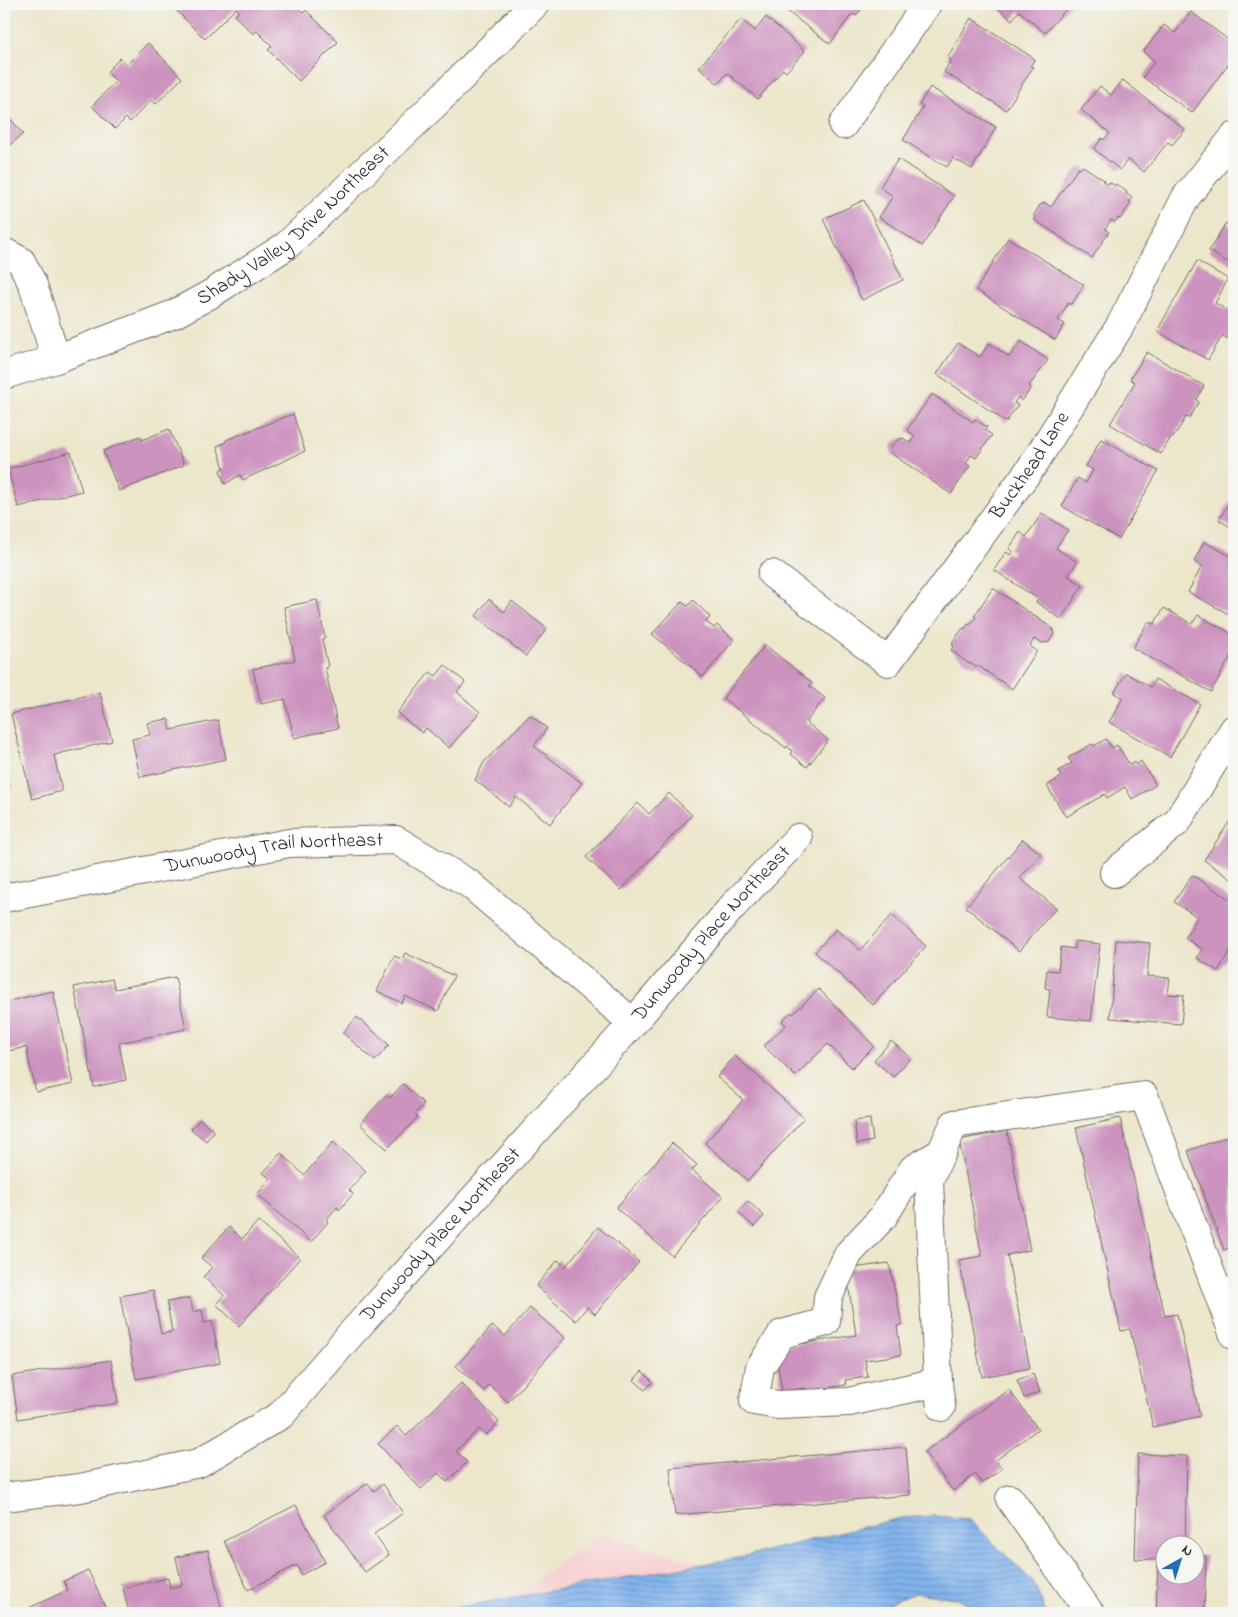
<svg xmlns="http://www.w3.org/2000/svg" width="1238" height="1617" font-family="'Indie Flower',sans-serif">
<defs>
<pattern id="water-rules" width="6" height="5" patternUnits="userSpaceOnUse" patternTransform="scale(1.25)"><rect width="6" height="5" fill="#82b4ee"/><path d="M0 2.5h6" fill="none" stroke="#6b93c1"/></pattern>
</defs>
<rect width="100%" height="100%" fill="#f6f6f2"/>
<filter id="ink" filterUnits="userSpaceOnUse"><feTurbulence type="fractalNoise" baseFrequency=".02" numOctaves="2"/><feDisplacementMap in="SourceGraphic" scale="10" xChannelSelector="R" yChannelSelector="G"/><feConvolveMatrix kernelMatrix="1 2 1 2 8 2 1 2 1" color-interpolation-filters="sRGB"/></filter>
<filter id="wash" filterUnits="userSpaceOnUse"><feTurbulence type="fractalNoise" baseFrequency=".0096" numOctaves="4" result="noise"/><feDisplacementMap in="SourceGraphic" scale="20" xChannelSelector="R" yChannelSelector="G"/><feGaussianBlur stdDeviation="1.12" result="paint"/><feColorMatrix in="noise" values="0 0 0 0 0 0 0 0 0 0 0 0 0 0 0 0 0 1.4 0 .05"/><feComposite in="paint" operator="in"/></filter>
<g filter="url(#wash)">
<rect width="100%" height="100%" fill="#ece6cb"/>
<!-- built -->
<path fill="#f7cfd1" d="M601 1534 869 1613H489Z"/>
<!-- water -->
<path fill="url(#water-rules)" stroke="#56708c" d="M934 1516 969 1519 1034 1583 1046 1613H977L973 1608 956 1598 916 1593 897 1600 874 1613H425L737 1558 901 1518Z"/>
<g id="blocks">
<!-- building -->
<path fill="#cc93bf" d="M178 4H294L303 13 306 10 338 42 299 81 268 50 272 46 257 31 253 34 235 16 239 11 236 8 205 39 174 8Z
M795 4H865L856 16 852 14 830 44 788 12Z
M993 4H1071L1045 33 1019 11 1012 20Z
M1191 12 1234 44V56L1192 113 1143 77 1155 61 1143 52 1164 25 1175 33Z
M766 17 805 51 786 72 783 69 758 99 727 73 718 84 699 67 741 19 755 31Z
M971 18 1035 59 1030 66 1033 67 1006 110 944 72 951 60 947 58Z
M148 43 182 78 156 104 151 100 130 122 126 118 115 129 92 106 116 81 107 72 120 58 127 64Z
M1123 80 1185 130 1172 145 1168 142 1144 172 1128 159 1120 170 1094 149 1102 138 1104 140 1110 133 1081 110 1100 86 1111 95Z
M930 87 996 127 972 169 953 158 947 167 903 140 923 107 919 105Z
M4 111 23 134 4 150Z
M898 159 954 196 922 246 879 217 893 196 880 187Z
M1083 166 1104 180 1103 181 1108 185 1109 182 1115 186 1116 184 1127 192 1126 194 1132 197 1129 202 1131 203 1120 219 1118 218 1115 222 1111 220 1105 229 1109 232 1092 258 1035 220 1034 215 1040 205 1045 203 1051 207 1078 168 1080 169Z
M864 200 903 280 862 300 823 219Z
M1226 223 1233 227 1234 224V266L1209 251Z
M1008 238 1084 285 1071 305 1068 303 1058 320 1065 324 1055 340 976 290Z
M1197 261 1228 279 1215 303 1234 314V329L1229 339 1222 336 1208 360 1157 331Z
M1021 341 1048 360 1029 386 1031 388 1022 401 1018 397 1014 403 1018 405 1006 422 937 374 958 343 980 357 989 343 1009 357Z
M1147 352 1204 386 1196 400 1199 402 1189 418 1186 417 1173 438 1171 437 1161 454 1110 424 1135 382 1130 379Z
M932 394 973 422 975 419 987 427 985 430 992 435 976 458 971 455 966 463 970 466 951 494 892 454 891 447 897 440 903 438 910 443 915 436 907 430Z
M293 414 305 451 243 480 240 475 225 484 220 470 224 468 217 446 225 443 226 440Z
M169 429 184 465 119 491 103 451 140 436 142 440Z
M1101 439 1158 471 1119 539 1062 506 1078 478 1086 483 1093 470 1086 466Z
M71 452 82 491 18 507 8 469Z
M1234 494V529L1219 520Z
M1042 513 1068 530 1056 548 1077 562 1068 576 1083 585 1061 619 1036 602 1038 599 994 570 1006 552 1010 555 1013 551 1009 549 1020 532 1026 537Z
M1204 542 1231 556 1234 551V617L1188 592 1202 566 1194 561Z
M993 588 1052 628 1054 634 1049 642 1042 643 1034 639 1030 646 1037 651 1012 689 977 665 976 667 970 663 969 664 951 650 954 645 952 643 963 628 965 629 968 624 970 625 976 617 974 616Z
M489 599 504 612 512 601 547 629 526 656 476 616Z
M317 600 325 638 322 639 328 667 325 668 338 728 294 738 285 699 261 704 253 669 295 660 284 607Z
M693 600 710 617 706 622 714 628 717 625 734 640 703 677 652 634 682 602 688 606Z
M1164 608 1192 624 1198 615 1234 635V650L1211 692 1133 648 1148 622 1154 624Z
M765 645 812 683 809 686 825 698 806 722 828 740 807 767 790 753 792 751 787 746 786 748 723 698Z
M445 665 465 682 457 692 480 712 449 748 426 728 422 733 397 713 430 672 436 676Z
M1126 673 1151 687 1155 679 1200 704 1170 757 1109 722 1123 698 1114 693Z
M100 692 112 741 54 755 62 791 32 799 11 714Z
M530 715 547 728 534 746 582 783 550 824 516 797 509 807 475 780 484 762Z
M168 719 171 730 218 720 226 759 140 777 132 739 150 735 147 723Z
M1106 739 1112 748 1117 745 1130 765 1134 762 1136 765 1141 761 1156 785 1132 799 1125 787 1107 798 1105 794 1066 817 1047 786 1061 777 1058 771 1072 763 1068 758 1092 744 1094 746Z
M4 763 10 788 4 790Z
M669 793 692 815 621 890 586 857 638 803 649 814Z
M1234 815V881L1204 860Z
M1023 839 1041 854 1020 878 1056 908 1019 951 966 907Z
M1192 875 1234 902V945L1218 971 1197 958 1202 949 1185 938 1198 917 1174 902Z
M892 915 926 946 873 1005 815 952 836 929 860 950Z
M1116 940 1150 943 1147 976 1170 978 1168 994 1184 995 1181 1024 1110 1018Z
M1075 941 1100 944 1091 1021 1047 1017 1050 989 1045 988 1047 970 1058 971 1061 947 1075 949Z
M405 953 454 976 438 1011 405 996 402 1003 377 991 394 956 402 959Z
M175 977 186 1029 119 1043 126 1080 94 1087 74 987 112 979 115 989Z
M819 989 874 1046 852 1068 828 1044 795 1076 764 1046 786 1025 782 1021 791 1012 793 1014Z
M53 991 73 1084 36 1092 26 1047 4 1052V1002Z
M357 1017 389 1045 375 1061 343 1033Z
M891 1041 911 1058 893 1077 874 1060Z
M735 1056 804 1118 748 1181 705 1143 743 1100 717 1077Z
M403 1084 424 1104 415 1114 418 1117 387 1149 360 1124 386 1095 390 1098Z
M1120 1118 1165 1316 1177 1314 1200 1416 1153 1427 1130 1329 1121 1331 1076 1128Z
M200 1119 214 1131 206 1141 191 1129Z
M870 1119 873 1141 857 1144 854 1121Z
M1007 1131 1030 1250 1007 1255 1030 1368 982 1377 959 1260 982 1256 959 1140Z
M1233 1134 1234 1246 1224 1250 1188 1151Z
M333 1142 366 1171 349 1190 353 1194 339 1210 337 1207 326 1220 328 1222 311 1242 257 1194 271 1179 263 1173 281 1153 304 1175Z
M672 1143 697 1165 692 1170 723 1197 672 1256 616 1208Z
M748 1201 764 1216 754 1227 738 1212Z
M258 1221 300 1258 239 1326 216 1304 224 1295 203 1277 212 1267 201 1258 229 1227 242 1239Z
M598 1227 639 1262 595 1314 587 1307 576 1321 536 1286 558 1260 565 1267Z
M889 1263 902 1325 897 1326 901 1355 865 1360 868 1377 845 1380 846 1385 806 1391V1388L782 1391 775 1348 856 1335 846 1269Z
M153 1290 161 1334 172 1332 167 1302 190 1298 193 1312 202 1310 204 1323 212 1321 220 1363 136 1379 120 1296Z
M530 1308 565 1338 508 1402 489 1385 484 1391 456 1366 492 1326 505 1336Z
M111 1360 118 1403 18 1419 12 1376Z
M642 1371 653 1382 645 1390 634 1380Z
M1033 1374 1040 1392 1024 1398 1017 1380Z
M461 1383 499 1422 486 1435 479 1429 456 1451 467 1462 447 1482 438 1473 421 1489 378 1444 397 1426 406 1436Z
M1009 1390 1038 1429 996 1460 1002 1469 982 1483 975 1474 953 1491 924 1452Z
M906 1447 910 1495 675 1515 670 1468Z
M1138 1454 1187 1456 1185 1544H1166V1574H1196V1556H1206L1204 1613H1156L1158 1560 1135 1559Z
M368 1483 374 1491 383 1484 403 1513 374 1534 389 1555 365 1572 324 1515Z
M296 1505 325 1562 301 1575 297 1565 248 1590 224 1541Z
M208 1550 222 1612 129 1613 123 1588 168 1578 170 1588 182 1585 176 1557Z
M88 1570 108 1613H18L68 1590 64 1581Z"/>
</g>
</g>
<g filter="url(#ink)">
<use href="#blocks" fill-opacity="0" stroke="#6f6c63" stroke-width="1"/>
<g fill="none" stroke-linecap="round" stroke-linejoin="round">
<!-- minor casing -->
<g stroke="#6f6c63" stroke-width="30">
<g id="minor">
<path d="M843 125 927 4"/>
<path d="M4 252 21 261 33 285 56 359"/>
<path id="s1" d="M4 375 56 359 174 314 209 295 286 246 435 104 535 4"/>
<path id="s2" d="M772 574 888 662 1033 465 1120 326 1186 197 1234 137"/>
<path d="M1114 873 1177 822 1234 729"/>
<path id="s3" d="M4 898 289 843 396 840 471 885 633 1023"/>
<path d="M938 1382 849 1402 778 1405 754 1401 760 1367 782 1334 826 1322 828 1297 849 1253 883 1217 913 1169 942 1152"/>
<path d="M941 1407 938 1382 929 1180 954 1124 1144 1096 1234 1335"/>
<path id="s4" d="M4 1497 80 1488 199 1463 281 1415 350 1335 633 1023 733 906 798 838"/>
<path d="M1010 1499 1090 1613"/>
</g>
</g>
<!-- minor -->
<use href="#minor" stroke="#fff" stroke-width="28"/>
</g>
</g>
<g text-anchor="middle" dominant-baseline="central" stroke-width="4" stroke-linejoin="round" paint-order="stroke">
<!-- street labels -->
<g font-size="20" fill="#2b2b2b" stroke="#f6f6f2">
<text stroke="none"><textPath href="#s1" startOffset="330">Shady Valley Drive Northeast</textPath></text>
<text stroke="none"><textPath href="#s2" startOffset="388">Buckhead Lane</textPath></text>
<text stroke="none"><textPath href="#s3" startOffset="274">Dunwoody Trail Northeast</textPath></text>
<text stroke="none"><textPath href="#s4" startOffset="939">Dunwoody Place Northeast</textPath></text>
<text stroke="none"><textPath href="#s4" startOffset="534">Dunwoody Place Northeast</textPath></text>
</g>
</g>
<!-- margin -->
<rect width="1238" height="1617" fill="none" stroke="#f6f6f2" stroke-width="20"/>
<!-- north arrow -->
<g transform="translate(1180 1560) rotate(39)"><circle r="24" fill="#f6f6f2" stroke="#a5a5a2"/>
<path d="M0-4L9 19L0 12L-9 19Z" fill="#1f6fb2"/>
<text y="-8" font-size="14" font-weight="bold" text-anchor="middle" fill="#2b2b2b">N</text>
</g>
</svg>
